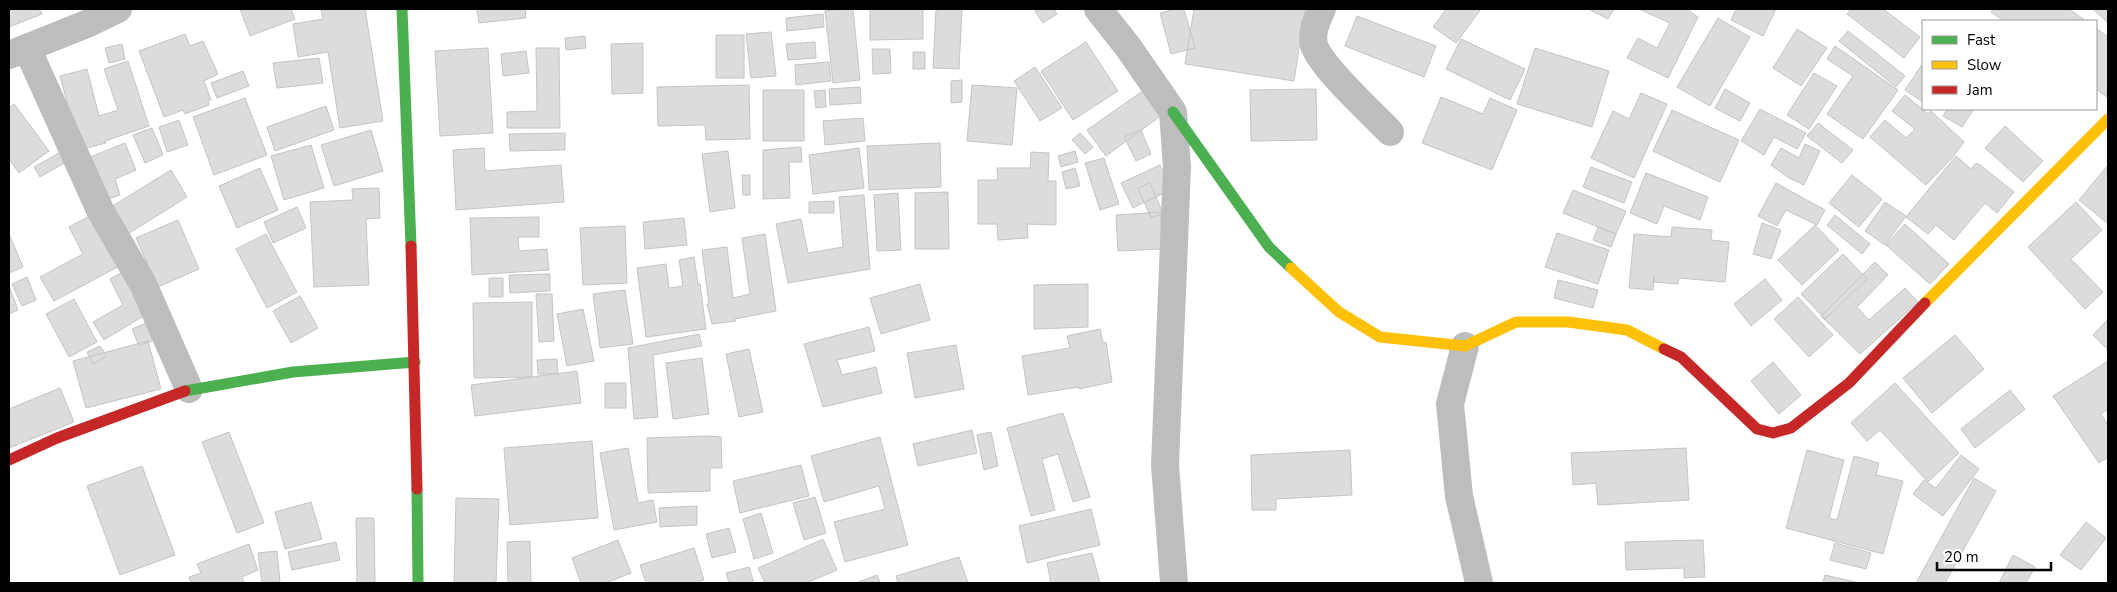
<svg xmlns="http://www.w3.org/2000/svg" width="2117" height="592" font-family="'Nunito Sans',sans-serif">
<rect width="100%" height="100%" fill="#fff"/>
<!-- building -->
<path fill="#dcdcdc" stroke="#c4c4c4" d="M9 9H40L42 14 9 27Z
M240 9H291L295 19 250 36Z
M321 9H365L383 121 340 128 328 52 298 57 293 24 323 19Z
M477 9H525L526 18 479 23Z
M842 9H853L860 80 833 83 825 11Z
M870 9H923V39L870 40Z
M936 9H962L959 69 933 68Z
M1038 9H1054L1057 14 1043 23 1035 11Z
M1176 9H1184L1195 48 1171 54 1160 13Z
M1194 9H1305L1294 81 1185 64Z
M1446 9H1481L1456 43 1433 27Z
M1588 9H1614L1608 19Z
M1639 9H1686L1698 17 1668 78 1627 58 1638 38 1657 48 1670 23Z
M1736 9H1776L1763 36 1731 20Z
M1851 9H1883L1920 37 1904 58 1847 14Z
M1993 9H2069L2086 21H2004L1991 12Z
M2093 9H2108V23Z
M823 14 824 27 787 31 786 18Z
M1357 16 1436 46 1424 77 1345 46Z
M1718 18 1750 37 1710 106 1677 87Z
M2096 28 2108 37V98L2096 89Z
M1797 29 1827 48 1801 86 1773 68Z
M1848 31 1905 76 1896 87 1839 41Z
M771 32 776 76 751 78 746 34Z
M185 34 190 46 203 41 218 74 204 81 211 100H208L209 105 185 114 183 110 164 117 139 51Z
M716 35H744V78H716Z
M585 36 586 48 566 50 565 38Z
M1461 39 1525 69 1510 100 1446 69Z
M815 42 816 58 788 60 786 44Z
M1086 42 1118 91 1073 120 1041 71Z
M643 43V93L612 94 611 44Z
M122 44 125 59 109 63 105 48Z
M1835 46 1898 90 1863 139 1827 114 1853 76 1827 59Z
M488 48 493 133 440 136 435 51Z
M536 48H559L560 128H507V112L537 111Z
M1535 48 1609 71 1592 127 1517 104Z
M872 49H890L891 73 873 74Z
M526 51 529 73 503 76 501 54Z
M913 52H925V69H913Z
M319 58 323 83 277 88 273 63Z
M128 61 149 126 105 141 106 143 80 150 60 76 87 69 99 116 118 110 104 69Z
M829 62 831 81 796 85 795 65Z
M1923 63V102L1905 90Z
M1035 67 1062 108 1040 121 1014 81Z
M243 71 249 86 217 98 211 83Z
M1814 73 1837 86 1809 129 1787 115Z
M962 80V102L951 103V81Z
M749 85 750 139 706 140 705 125 658 126 657 87Z
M972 85 1017 88 1012 145 967 141Z
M860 87 861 103 830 105 829 89Z
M1316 89 1317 140 1251 141 1250 90Z
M1725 89 1750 103 1740 121 1715 108Z
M763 90H804V141H763Z
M825 90 826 107 816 108 814 91Z
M1144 90 1162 115 1106 156 1087 130Z
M1641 93 1667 104 1634 178 1591 158 1613 111 1629 119Z
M1905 95 1928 114 1931 111 1964 142 1952 158 1926 185 1870 137 1885 120 1906 138 1915 129 1892 111Z
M1441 97 1483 114 1490 98 1517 110 1492 170 1422 143Z
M245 98 267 155 214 175 193 117Z
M14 104 49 151 19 173 9 159V108Z
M326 106 334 130 275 151 267 127Z
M1760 109 1806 133 1797 149 1774 137 1764 155 1741 141Z
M1947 109H1974L1962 127 1943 116Z
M1672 110 1739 140 1720 182 1653 151Z
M863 118 865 141 825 145 823 121Z
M179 120 188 145 167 152 159 127Z
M1818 123 1853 150 1842 163 1807 136Z
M2005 126 2043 161 2023 182 1985 148Z
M152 128 163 155 145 163 133 135Z
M371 130 383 171 334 186 321 145Z
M1141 130 1151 154 1136 161 1124 137Z
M565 133V150L510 151 509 134Z
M1080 133 1093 147 1085 154 1072 140Z
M125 143 136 170 115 179 120 195 100 202 85 159Z
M940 143 941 187 869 190 867 146Z
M1805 144 1820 151 1804 185 1789 178 1771 165 1781 148 1799 158Z
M311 145 324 188 284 200 271 156Z
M801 147 802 162H789L790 198 763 199V150Z
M484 148 485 171 561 165 564 202 456 210 453 150Z
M859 148 864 188 813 194 809 155Z
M728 151 735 208 710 212 702 154Z
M1075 151 1078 162 1061 167 1058 156Z
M61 152 66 162 40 177 34 167Z
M1031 152 1049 153 1048 181H1056V225L1027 224 1028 238 998 240 997 224H978V180H998L997 168H1030Z
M1956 156 1971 169 1976 163 1980 165 2014 192 1997 213 1985 203 1954 240 1936 225 1928 234 1906 217Z
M1104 158 1119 204 1100 210 1085 163Z
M1160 165 1172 189 1133 208 1121 183Z
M2108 165V223H2107L2079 200Z
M1591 167 1632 182 1624 203 1583 187Z
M260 168 278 210 237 228 219 186Z
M1075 168 1080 186 1066 189 1062 172Z
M171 170 187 197 123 237 106 210Z
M1646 173 1708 197 1700 220 1664 206 1657 224 1630 213Z
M742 175H750V195H743Z
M1852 175 1882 199 1859 227 1829 203Z
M1150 183 1163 213 1151 218 1138 188Z
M1776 183 1825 210 1817 225 1786 210 1777 226 1758 216Z
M379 188 380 218 366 219 369 285 314 287 310 202 353 200 352 189Z
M1573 190 1626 211 1616 234 1563 213Z
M948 192 949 249H915V193Z
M898 193 901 250 877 251 874 195Z
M864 195 870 269 788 283 776 224 801 219 808 253 843 247 839 197Z
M834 201V213H809V202Z
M1885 202 1906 216 1885 245 1865 231Z
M2076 202 2102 230 2071 259 2103 292 2085 309 2028 247Z
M297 207 306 228 273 243 264 222Z
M97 212 123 264 54 301 40 277 83 254 69 227Z
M1161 212 1162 249 1118 251 1116 215Z
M1835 215 1870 244 1862 254 1827 225Z
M539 217V237H518L519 251 547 249 549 270 472 275 470 218Z
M684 218 687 245 645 249 643 222Z
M178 220 199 269 158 287 136 238Z
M1762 223 1781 230 1771 259 1753 254Z
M1905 224 1949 264 1930 284 1886 245Z
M1815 225 1839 250 1802 285 1778 260Z
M625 226 627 283 583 285 580 228Z
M1598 227 1616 234 1611 247 1593 240Z
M1672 227 1712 230 1711 240 1729 242 1725 282 1679 278 1678 284 1654 282V276L1653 290 1629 288 1634 234 1671 237Z
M1557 233 1609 250 1598 284 1545 267Z
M9 234 23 267 9 273Z
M266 234 297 292 267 308 236 249Z
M765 234 776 311 735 319 736 321 712 324 707 304H709L702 250 727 247 733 298 750 294 742 238Z
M1843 254 1867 279 1825 319 1801 294Z
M694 257 698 284H700L706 329 646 337 637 268 666 264 669 288 683 286 679 260Z
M1875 262 1888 275 1857 307 1869 320 1905 288 1918 302 1860 354 1821 316Z
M128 269 150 312 104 340 93 322 123 305 110 279Z
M550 274V291L510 293 509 275Z
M27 277 36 300 22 306 12 284Z
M489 278H503V297H489Z
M1765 279 1782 300 1751 326 1734 304Z
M1558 280 1598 290 1593 308 1554 298Z
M920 284 930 320 881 334 870 298Z
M1088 284V327L1034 329V285Z
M9 286 18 310 9 314Z
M625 290 633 344 600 348 593 294Z
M536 294H552L554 341 539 342Z
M300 296 318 328 291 343 273 311Z
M1798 297 1833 335 1809 357 1774 319Z
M74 299 97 342 69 357 46 314Z
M532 302V377L474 378 473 303Z
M583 309 594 361 567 366 557 314Z
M2108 319V350L2093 335Z
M151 321 159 338 139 346 132 329Z
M869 327 875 351 837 360 842 375 876 367 882 393 823 407 804 344Z
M1100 329 1103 343 1106 342 1112 382 1079 389V387L1028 395 1022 356 1070 348 1067 336Z
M699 334 702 346 653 355 658 417 634 419 628 348Z
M1955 335 1984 369 1932 413 1903 378Z
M148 341 161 389 86 408 73 361Z
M956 345 964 389 915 398 907 353Z
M100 346 107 356 93 364 87 352Z
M749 349 763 412 739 417 726 354Z
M702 358 709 414 673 419 666 363Z
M557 359 558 374H538L537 360Z
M2108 361V409L2101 414 2108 425V457L2099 463 2053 396Z
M1773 362 1801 395 1779 414 1751 381Z
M577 371 581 403 475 416 471 385Z
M605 383H626V408H605Z
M1895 383 1959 453 1928 482 1880 430 1867 441 1851 423Z
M60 388 74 422 9 448V409Z
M2010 390 2025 409 1975 448 1961 429Z
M1063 413 1090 497 1073 502 1058 454 1042 459 1055 510 1031 516 1007 428Z
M972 430 977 453 918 466 913 444Z
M229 432 264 523 237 533 202 442Z
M991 432 998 466 984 470 977 435Z
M709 436 721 437 722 468H710V491L648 493 647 438Z
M880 437 908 545 845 562 834 522 885 509 879 486 824 502 811 456Z
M592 441 598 518 510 525 504 448Z
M628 448 638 503 653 500 657 522 614 530 600 453Z
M1686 448 1689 500 1598 505 1596 483 1573 485 1571 453Z
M1350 450 1352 495 1276 499V510H1252L1251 455Z
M1807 450 1844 460 1829 518 1837 520 1854 456 1879 463 1876 475 1903 481 1883 554 1786 528Z
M1961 455 1979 469 1943 516 1913 494 1924 480 1936 488Z
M801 465 809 496 740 513 733 481Z
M142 466 175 555 120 575 87 486Z
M1974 478 1996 491 1945 583H1916Z
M815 497 826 533 804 540 793 503Z
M456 498 499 499 496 583H454Z
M311 502 322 539 285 549 275 512Z
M697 506V525L660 527 659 508Z
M1091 509 1100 545 1027 563 1019 526Z
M761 513 773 553 754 559 743 519Z
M356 518H374L375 583H357Z
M2086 522 2106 538 2081 570 2060 555Z
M729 528 736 552 712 558 706 534Z
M823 539 837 570 806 583H765L758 568Z
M618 540 631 573 606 583H581L572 558Z
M1703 540 1705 577 1684 578V568L1626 570 1625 542Z
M530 541 531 583H508L507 542Z
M336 542 340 560 292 570 288 552Z
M1835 543 1871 553 1866 569 1830 560Z
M249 544 258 570 242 577 244 583H191L189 577 201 573 197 564Z
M694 548 704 580 692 583H646L640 565Z
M277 551 280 582 262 583 258 553Z
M1092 553 1100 583H1051L1047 563Z
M2013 555 2035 567 2026 583H1999Z
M959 557 968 583H898L896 576Z
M749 567 754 583H729L726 573Z
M877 575 880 583H856Z
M1825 575 1859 583H1823Z"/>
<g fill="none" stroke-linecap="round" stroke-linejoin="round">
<!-- street -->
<path stroke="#bdbdbd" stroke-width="28" d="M1098 9 1128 47 1173 112 1177 167 1165 465 1174 583
M1322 9C1317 20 1311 32 1314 45 1320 66 1373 114 1390 132
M27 48 100 210 143 284 189 389
M9 55 89 23 118 9
M1465 346 1450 404 1459 496 1479 583"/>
<!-- fast -->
<path stroke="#4caf50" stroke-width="11" d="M402 9 411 246
M1173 112 1269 247 1291 268
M185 391 293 372 415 362
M417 489 418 583"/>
<!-- slow -->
<path stroke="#ffc107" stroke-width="11" d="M1291 268 1339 312 1380 337 1465 346 1516 322H1568L1627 330 1664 349
M1925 303 2108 119"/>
<!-- jam -->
<path stroke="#c62828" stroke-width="11" d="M411 246 417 489
M1664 349 1681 357 1757 429 1773 433 1791 428 1849 383 1925 303
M9 460 57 438 185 391"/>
</g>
<!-- border -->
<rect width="2117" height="592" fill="none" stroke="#000000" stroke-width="20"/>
<!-- legend -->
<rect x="1922" y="20" width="175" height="90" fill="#ffffff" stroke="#999999"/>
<rect x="1932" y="36" width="25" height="8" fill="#4caf50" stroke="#999999"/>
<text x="1967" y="45" font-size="15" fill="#000000">Fast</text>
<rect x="1932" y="61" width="25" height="8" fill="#ffc107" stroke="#999999"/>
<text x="1967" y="70" font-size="15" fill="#000000">Slow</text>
<rect x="1932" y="86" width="25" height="8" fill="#c62828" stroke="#999999"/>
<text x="1967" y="95" font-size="15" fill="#000000">Jam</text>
<!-- scale -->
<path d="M1937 562v8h114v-8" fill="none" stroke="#000000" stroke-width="2.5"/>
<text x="1944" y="562" font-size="15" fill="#000000" stroke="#ffffff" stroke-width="4" paint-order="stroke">20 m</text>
</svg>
